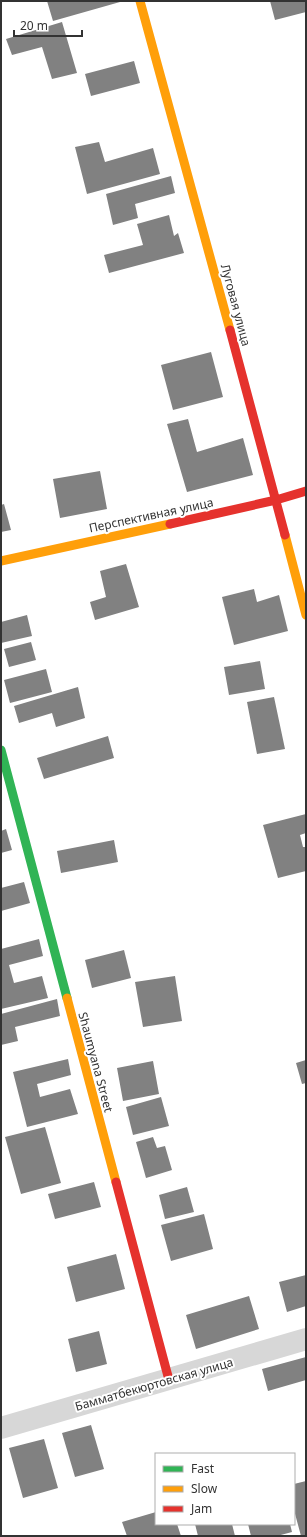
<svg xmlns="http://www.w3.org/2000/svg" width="307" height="1537" font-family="'Noto Sans',sans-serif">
<rect width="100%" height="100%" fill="#fff"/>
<!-- building -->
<path fill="#818181" d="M47 1H120V2L53 21Z
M270 1H306V12L275 20Z
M62 22 77 73 52 79 42 47 12 55 6 39Z
M134 61 140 83 91 96 85 74Z
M99 142 105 162 153 148 160 174 87 194 75 147Z
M171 176 175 193 135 204 138 218 113 225 106 194Z
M169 215 174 236 178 233 184 253 109 273 104 255 143 245 137 224Z
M211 352 223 397 173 410 161 365Z
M188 419 197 452 243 438 253 475 187 492 167 424Z
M100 471 107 509 60 518 53 479Z
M4 504 11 530 1 532V505Z
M126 564 139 607 95 620 90 602 106 597 100 571Z
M254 589 257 602 279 595 288 631 234 645 222 597Z
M27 615 32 636 1 643V622Z
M31 642 36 660 9 667 4 649Z
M260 661 265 689 229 695 224 667Z
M46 669 52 692 10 703 4 680Z
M78 687 85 718 56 727 52 713 19 723 14 706Z
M274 697 285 749 257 754 247 702Z
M108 736 114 758 44 779 37 758Z
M306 814V833L300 835 303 847H306V871L278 878 263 825Z
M6 829 12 850 1 853V831Z
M114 840 118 862 61 873 57 851Z
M24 882 30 903 1 911V888Z
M39 939 43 956 9 965 14 983 42 976 48 998 1 1009V949Z
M124 950 131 978 92 988 85 960Z
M175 976 182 1021 143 1027 135 982Z
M57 999 60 1016 15 1027 18 1041 1 1045V1014Z
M68 1059 71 1075 37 1084 40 1097 70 1089 78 1114 27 1127 13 1072Z
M306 1060V1083L302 1084 296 1063Z
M153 1061 159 1094 123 1101 117 1068Z
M161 1097 169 1126 133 1135 126 1107Z
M45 1127 61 1183 21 1194 5 1137Z
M153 1137 157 1148 165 1146 172 1170 146 1178 136 1142Z
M94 1182 101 1207 55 1219 48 1194Z
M187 1187 194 1212 165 1219 159 1195Z
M204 1214 213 1249 171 1261 161 1225Z
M116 1254 125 1289 76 1302 67 1267Z
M306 1275V1306L287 1312 279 1282Z
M249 1296 259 1329 196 1349 186 1315Z
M99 1331 107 1364 76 1372 68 1339Z
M306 1357V1380L268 1391 262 1369Z
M91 1425 104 1469 75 1477 62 1433Z
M44 1439 58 1488 23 1498 9 1448Z
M306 1481V1536H301L294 1510V1484Z
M156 1512V1524H177L181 1536H127L122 1522Z
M195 1524H232L235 1536H198Z
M248 1524H290L292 1532 277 1536H251Z"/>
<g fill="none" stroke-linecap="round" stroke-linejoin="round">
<!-- street -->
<path stroke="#d7d7d7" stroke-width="22" d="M1 1428 306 1339"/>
<!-- fast -->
<path stroke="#30b455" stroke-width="9" d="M1 750 67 998"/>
<!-- slow -->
<path stroke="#ff9f0a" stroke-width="9" d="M140 1 230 330
M285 535 306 615
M1 561 170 524
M67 998 116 1182"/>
<!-- jam -->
<path stroke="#e5322d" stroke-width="9" d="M230 330 285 535
M170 524 276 500 306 491
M116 1182 169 1380"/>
</g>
<g text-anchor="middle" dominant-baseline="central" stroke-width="4" stroke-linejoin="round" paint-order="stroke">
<!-- street labels -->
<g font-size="12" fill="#333" stroke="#fff">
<text transform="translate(236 305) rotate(75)">Луговая улица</text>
<text transform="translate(151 515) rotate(-12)">Перспективная улица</text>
<text transform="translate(96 1062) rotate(75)">Shaumyana Street</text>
<text transform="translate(154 1384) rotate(-16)">Бамматбекюртовская улица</text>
</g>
</g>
<!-- border -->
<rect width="307" height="1537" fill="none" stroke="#333333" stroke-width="4"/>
<!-- legend -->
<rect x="155" y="1453" width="140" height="72" fill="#ffffff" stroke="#adadad"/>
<rect x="163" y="1466" width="20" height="6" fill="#30b455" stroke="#adadad"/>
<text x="191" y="1473" font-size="12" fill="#333333">Fast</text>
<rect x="163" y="1486" width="20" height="6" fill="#ff9f0a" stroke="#adadad"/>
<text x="191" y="1493" font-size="12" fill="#333333">Slow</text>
<rect x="163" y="1506" width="20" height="6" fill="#e5322d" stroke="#adadad"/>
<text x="191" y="1513" font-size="12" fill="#333333">Jam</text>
<!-- scale -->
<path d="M14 30v6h68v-6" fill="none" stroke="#333333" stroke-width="2"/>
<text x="20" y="30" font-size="12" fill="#333333" stroke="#ffffff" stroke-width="3" paint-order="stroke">20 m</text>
</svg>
